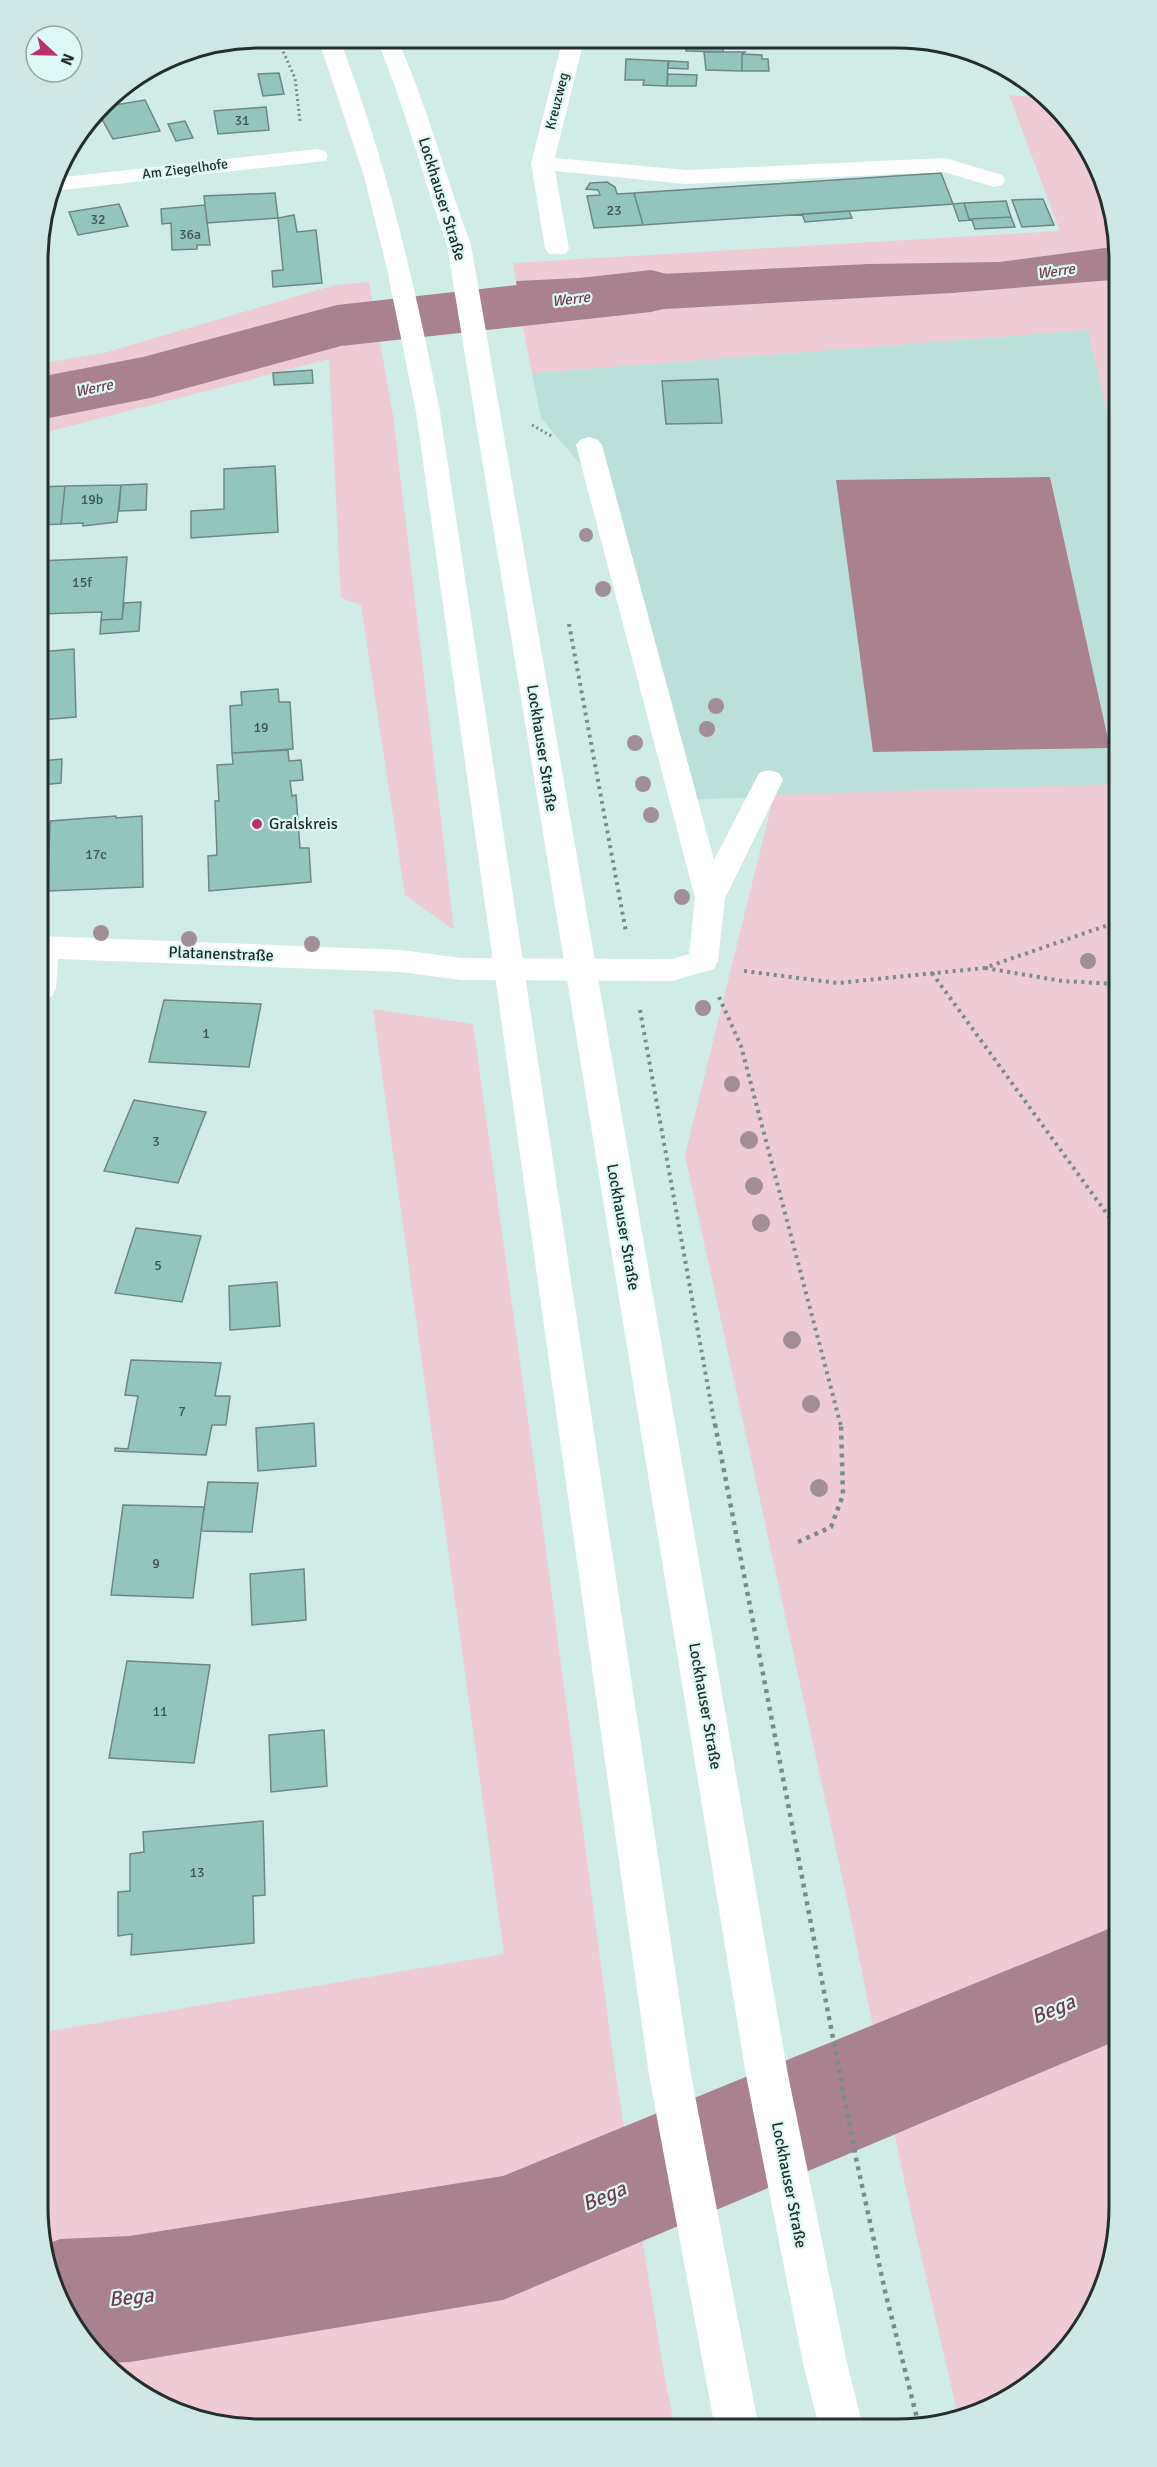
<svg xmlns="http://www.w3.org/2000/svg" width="1157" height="2467" font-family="Signika,sans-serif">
<rect width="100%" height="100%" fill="#d0ece7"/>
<!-- built -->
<path fill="#bbdfd9" d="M1088 330 1113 437 1114 784 683 800 620 511 541 418 532 373Z"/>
<!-- green -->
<path fill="#eecbd5" d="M1009 95 1048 98 1089 149 1112 202V247L999 262 868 264 516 281 513 263 1060 231Z
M1112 280 1113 437 1088 330 532 373 521 317 952 293Z
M369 282 393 415 454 930 405 895 361 605 341 598 329 359 39 434 38 364 104 353 335 285Z
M1114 784 1119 2222 1103 2292 1073 2343 1021 2392 959 2420 908 2199 851 1918 685 1155 774 795Z
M373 1009 473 1024 541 1513 615 2071 665 2379 674 2423 217 2425 161 2406 113 2374 68 2318 45 2265 44 2032 504 1954Z"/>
<!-- water -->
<path fill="#aa818e" d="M1112 247V280L952 293 521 317 516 281 868 264 999 262Z
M1050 477 1110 748 873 752 836 480Z"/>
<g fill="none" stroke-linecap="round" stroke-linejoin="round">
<!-- river -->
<path fill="#aa818e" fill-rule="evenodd" d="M651 270 675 276 685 291 675 306 651 312 341 346 150 398 39 420V377L143 357 337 305Z
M1118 1925V2040L503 2300 130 2362 104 2363C76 2329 45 2292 45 2245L60 2239 130 2236 503 2176Z"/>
</g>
<!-- building -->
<path fill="#93c5bd" stroke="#6e8784" stroke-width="1.5" d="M687 40H723V52L686 51Z
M882 41 924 42 925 48H882Z
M704 52H745L742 54V71L706 70Z
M742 54 762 55V59H768L769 71H742Z
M626 59 668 61 667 86 643 85 644 80H625Z
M669 61 688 62V69L668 68Z
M279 73 284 94 263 96 258 74Z
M668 74 697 75 696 86H667Z
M145 100 160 131 113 139 98 112 102 107Z
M266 107 269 130 218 134 214 111Z
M185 121 193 138 176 141 168 124Z
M941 173 953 204 643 225 634 193Z
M607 182 615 187 617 194 634 193 643 225 594 228 587 196 600 195 598 190 586 189 590 183Z
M275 193 278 218 207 223 204 196Z
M1043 199 1054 225 1022 227 1012 200Z
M1006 201 1011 217 969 219 964 203Z
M964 203 969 219 1011 217 1015 227 975 229 972 220 959 221 953 204Z
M119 204 128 226 78 235 69 212Z
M205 205 210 245H197V249L172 250 171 223 162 224 161 209Z
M849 211 852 218 805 222 802 214Z
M294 215 297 232 316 230 322 283 273 287 272 271 283 270 278 218Z
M312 370 313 383 274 385 273 373Z
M718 379 722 423 666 424 662 381Z
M275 466 278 532 191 538V511L224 509V469Z
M147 484 146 510 119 511 121 485Z
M121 485 117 522 83 526V523L61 524 65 486Z
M65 486 61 524 39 525V487Z
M127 557 122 619 101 620 102 612 39 614V561Z
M141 602 139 631 100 634 101 620 122 619 124 603Z
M74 649 76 717 40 720 39 652Z
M278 689 279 702H290L293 749 232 753 230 706 242 705 241 692Z
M288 750 289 761 301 760 303 780 290 781 292 796 296 795 300 848H309L311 882 209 891 208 856 217 855 215 801H219L217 765 233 764 232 753Z
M62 759 61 783 40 785V761Z
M116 816V818L142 816 143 887 48 891 50 821Z
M164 1000 261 1004 249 1067 149 1062Z
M134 1100 206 1112 178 1183 104 1171Z
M136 1228 201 1236 182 1302 115 1293Z
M277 1282 280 1326 230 1330 229 1286Z
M131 1360 221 1363 215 1396H230L226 1425H212L206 1455 115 1451V1448L128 1449 138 1396 125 1395Z
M314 1423 316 1466 258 1471 256 1428Z
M208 1482 258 1483 252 1532 201 1531Z
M123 1505 204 1507 193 1598 111 1595Z
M304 1569 306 1620 252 1625 250 1574Z
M127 1661 210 1665 194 1763 109 1758Z
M324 1730 327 1786 271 1792 269 1735Z
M263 1821 265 1895 253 1896 254 1943 131 1955 132 1934 118 1936V1892L130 1891V1854L144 1852 143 1832Z"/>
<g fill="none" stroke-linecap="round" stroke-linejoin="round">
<!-- path-far2 -->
<path stroke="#798c88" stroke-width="3" stroke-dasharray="2 3" stroke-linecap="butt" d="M277 38 295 78 300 121
M532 425 553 437"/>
<!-- path-far1 -->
<path stroke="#798c88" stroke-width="4" stroke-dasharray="3 4.5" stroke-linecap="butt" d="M569 624 626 932
M985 968 1062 981 1115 984
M744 971 838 983 984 968 1114 923
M932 973 1115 1225
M719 997 741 1046 841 1426
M640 1010 715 1426"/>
<!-- path -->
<path stroke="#798c88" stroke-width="4.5" stroke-dasharray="4 5" stroke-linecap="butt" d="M715 1424 856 2158 885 2291 918 2422
M798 1542 831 1527 843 1495 841 1424"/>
<!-- minor -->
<path fill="#fff" fill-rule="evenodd" d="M563 39 584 40 555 158 686 170 945 158 1002 175 1005 180 1002 185 994 187 944 172 686 184 555 171 569 249 565 254H549L545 249 531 163Z
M317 149 325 151 328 156 325 161 53 191 56 178Z
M589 437 598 440 602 445 714 860 759 773 769 770 779 773 783 780 725 898 718 961 714 969 672 981 461 980 401 972 58 959 56 988 52 996 41 999V936L401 950 461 958 672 959 689 954 695 898 576 445 580 440Z"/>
<!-- major -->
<path fill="#fff" fill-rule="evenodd" d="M318 38H339C386 159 415 285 440 412L691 2075 758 2423H714L649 2075 416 412 387 269 364 176Z
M376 38H397C427 105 445 176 471 245L788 2075 847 2363 862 2422H818L803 2363 746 2075 447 245C422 176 405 105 376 38Z"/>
</g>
<!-- trees -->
<g fill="#a18e97">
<circle cx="586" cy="535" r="7"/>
<circle cx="603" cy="589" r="8"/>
<circle cx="716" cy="706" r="8"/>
<circle cx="707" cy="729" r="8"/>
<circle cx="635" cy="743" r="8"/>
<circle cx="643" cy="784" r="8"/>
<circle cx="651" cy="815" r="8"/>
<circle cx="682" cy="897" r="8"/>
<circle cx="101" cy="933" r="8"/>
<circle cx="189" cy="939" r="8"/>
<circle cx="312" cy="944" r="8"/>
<circle cx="1088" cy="961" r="8"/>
<circle cx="703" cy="1008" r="8"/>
<circle cx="732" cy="1084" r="8"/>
<circle cx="749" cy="1140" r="9"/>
<circle cx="754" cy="1186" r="9"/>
<circle cx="761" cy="1223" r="9"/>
<circle cx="792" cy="1340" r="9"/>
<circle cx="811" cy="1404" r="9"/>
<circle cx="819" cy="1488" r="9"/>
</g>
<!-- markers -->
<circle fill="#ba316d" stroke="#ddf9f5" stroke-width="2" cx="257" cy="824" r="6"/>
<g text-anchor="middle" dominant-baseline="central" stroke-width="4.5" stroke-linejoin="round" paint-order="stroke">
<!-- far-street labels -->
<g font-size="14" fill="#242e2c" stroke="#ddf9f5">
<text transform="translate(557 101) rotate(-76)">Kreuzweg</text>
<text transform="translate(185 169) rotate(-7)">Am Ziegelhofe</text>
</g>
<!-- number labels -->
<g font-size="14" fill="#405450">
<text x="242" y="120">31</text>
<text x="614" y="210">23</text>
<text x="98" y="219">32</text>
<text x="190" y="234">36a</text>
<text x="92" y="499">19b</text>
<text x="82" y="582">15f</text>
<text x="261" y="727">19</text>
<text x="96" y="854">17c</text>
<text x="206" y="1033">1</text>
<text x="156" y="1141">3</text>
<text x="158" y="1265">5</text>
<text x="182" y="1411">7</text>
<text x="156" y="1563">9</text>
<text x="160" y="1711">11</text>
<text x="197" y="1872">13</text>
</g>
<!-- far-water labels -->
<g font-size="15" font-style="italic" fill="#743b4f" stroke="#ddf9f5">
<text transform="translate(1056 271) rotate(-8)">Werre</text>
<text transform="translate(571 299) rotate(-7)">Werre</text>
<text transform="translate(94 388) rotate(-12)">Werre</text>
</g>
<!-- street labels -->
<g font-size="16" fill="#242e2c" stroke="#ddf9f5">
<text transform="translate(442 199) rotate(73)">Lockhauser Straße</text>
<text transform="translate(542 748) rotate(81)">Lockhauser Straße</text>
<text transform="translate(221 954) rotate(2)">Platanenstraße</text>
<text transform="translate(623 1227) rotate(80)">Lockhauser Straße</text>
<text transform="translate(705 1706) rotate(80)">Lockhauser Straße</text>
<text transform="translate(789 2185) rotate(79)">Lockhauser Straße</text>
</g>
<!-- poi labels -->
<g font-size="16" fill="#242e2c" stroke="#ddf9f5" text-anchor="start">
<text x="269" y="824">Gralskreis</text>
</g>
<!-- near-water labels -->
<g font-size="21" font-style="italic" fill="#743b4f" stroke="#ddf9f5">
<text transform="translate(1053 2009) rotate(-23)">Bega</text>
<text transform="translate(604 2196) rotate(-23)">Bega</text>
<text transform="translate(131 2297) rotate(-6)">Bega</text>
</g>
</g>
<!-- crop -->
<path d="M0 0H1157V2467H0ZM260 48H897A212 212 0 0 1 1109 260V2207A212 212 0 0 1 897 2419H260A212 212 0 0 1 48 2207V260A212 212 0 0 1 260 48Z" fill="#cee9e5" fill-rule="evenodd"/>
<path fill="none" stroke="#242e2c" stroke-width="3" d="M260 48H897A212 212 0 0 1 1109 260V2207A212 212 0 0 1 897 2419H260A212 212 0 0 1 48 2207V260A212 212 0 0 1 260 48Z"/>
<!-- north arrow -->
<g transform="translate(54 54) rotate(112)"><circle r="28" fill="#ddf9f5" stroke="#93a8a5" stroke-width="1.5"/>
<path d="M0-4.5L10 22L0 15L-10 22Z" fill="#ba316d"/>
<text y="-9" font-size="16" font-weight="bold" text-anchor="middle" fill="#242e2c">N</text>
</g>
</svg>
